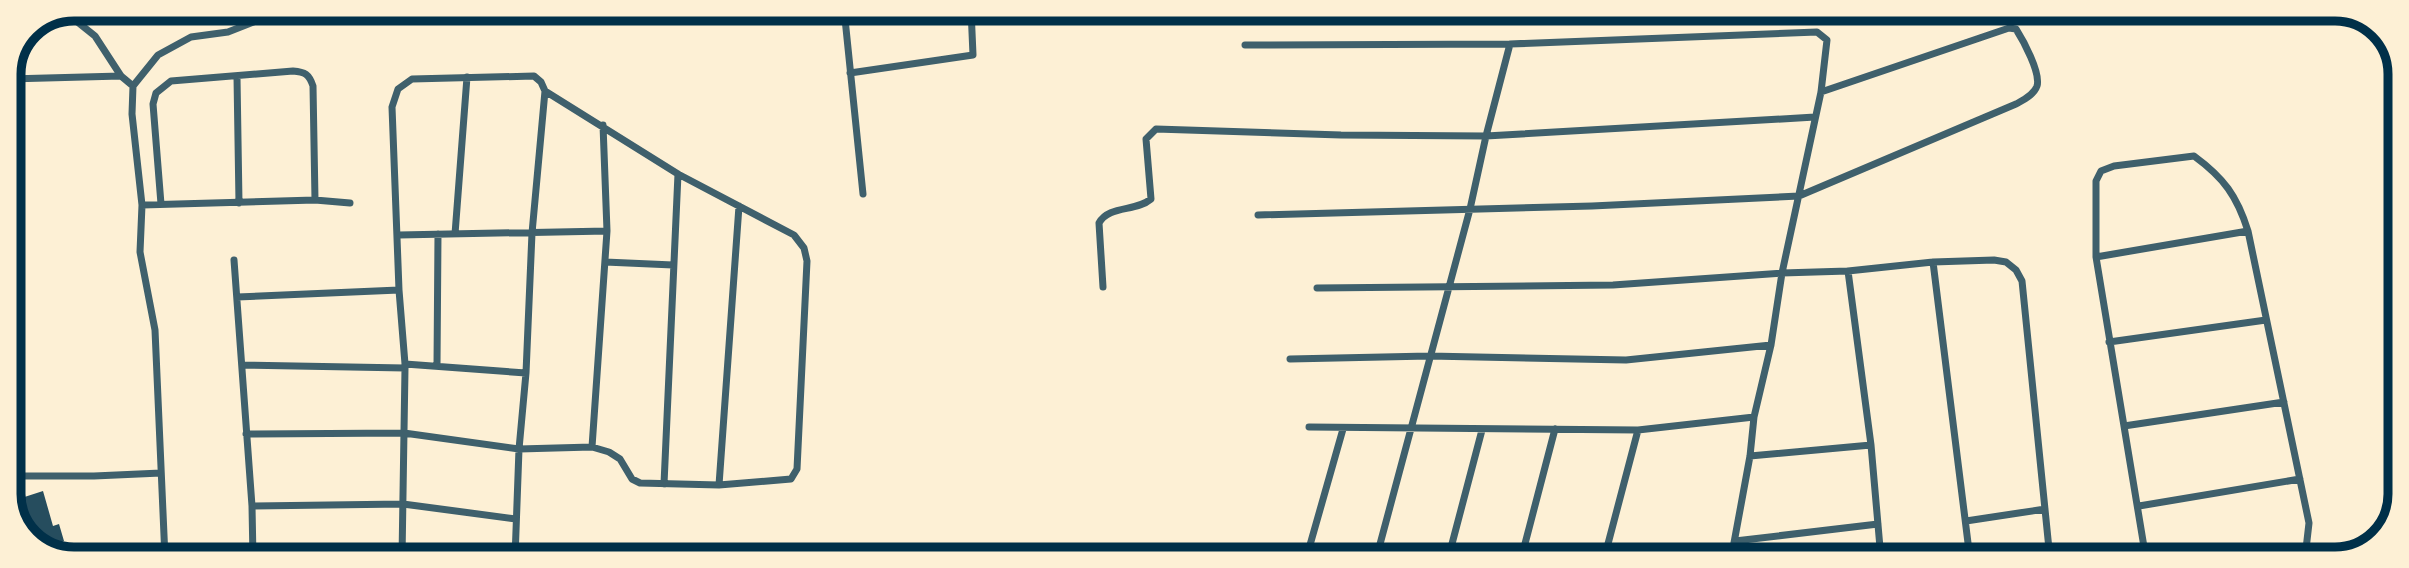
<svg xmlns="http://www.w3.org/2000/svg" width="2409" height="568" font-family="'Noto Sans',sans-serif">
<rect width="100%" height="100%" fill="#fdf0d5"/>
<!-- building -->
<path fill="#264d5e" d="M43 491 53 526 59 524 64 541 57 543 61 555 72 552 73 558H61L25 537 9 502Z"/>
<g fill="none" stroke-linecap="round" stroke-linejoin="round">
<!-- minor -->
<path stroke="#3f606c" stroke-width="7" d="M844 9 863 194
M65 12 95 36 121 76 133 86
M1245 45 1510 44 1817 32 1827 40 1821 92 1782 273 1771 345 1754 417 1750 456 1731 559
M850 73 973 55 971 9
M237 77 239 203
M9 79 121 76
M161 204 153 104 156 93 171 81 293 71C305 72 309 74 313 86L315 200
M142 205 315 200 350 203
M1258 215 1592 206 1799 196 2016 104C2023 100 2034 95 2037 86 2041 73 2023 40 2016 29L2009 28 1821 92
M455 234 467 77
M399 235 607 231
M2096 257 2248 231
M234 260 252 506 253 558
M605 262 673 265
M1933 262 1970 559
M1848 271 1871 445 1881 559
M1103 287 1099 223C1109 205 1136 212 1151 199L1146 139 1156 129 1341 135 1486 136 1815 117
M1317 288 1613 285 1782 273 1848 271 1933 262 1994 260 2006 262 2016 270 2022 281 2050 559
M237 297 399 290
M2109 342 2266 320
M1290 359 1429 356 1626 360 1771 345
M405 364 526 373
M242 365 405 368
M437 366 438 234
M2124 426 2284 402
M1309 427 1638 430 1754 417
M246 434 404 433 519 449 592 447 609 452 620 459 632 479 640 483 719 485 791 479 797 469 807 261 804 248 794 235 678 174 545 91 541 82 534 76 412 79 398 89 392 107 399 290 405 364V368L402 558
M592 447 607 231 603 125
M1750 456 1871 445
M9 476H94L161 473
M664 484 678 174
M719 485 739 206
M252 506 403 504 516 519
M2139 506 2300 479
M1966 521 2045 509
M1735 541 1878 524
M165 558 155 330 140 252 142 205 132 114 133 86 158 55 191 37 228 32 286 9
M515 558 519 449 526 373 532 233 545 91
M1306 559 1343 429
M1376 559 1470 209 1486 136 1510 44
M1448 559 1482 430
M1521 559 1555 429
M1604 559 1638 430
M2146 559 2096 257V181L2101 171 2114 166 2194 156C2224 178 2237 196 2248 231L2309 523 2306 549 2301 559"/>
</g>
<!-- crop -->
<path d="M0 0H2409V568H0ZM74 21H2335A53 53 0 0 1 2388 74V494A53 53 0 0 1 2335 547H74A53 53 0 0 1 21 494V74A53 53 0 0 1 74 21Z" fill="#fdf0d5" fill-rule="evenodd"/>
<path fill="none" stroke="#003049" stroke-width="9" d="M74 21H2335A53 53 0 0 1 2388 74V494A53 53 0 0 1 2335 547H74A53 53 0 0 1 21 494V74A53 53 0 0 1 74 21Z"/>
</svg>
